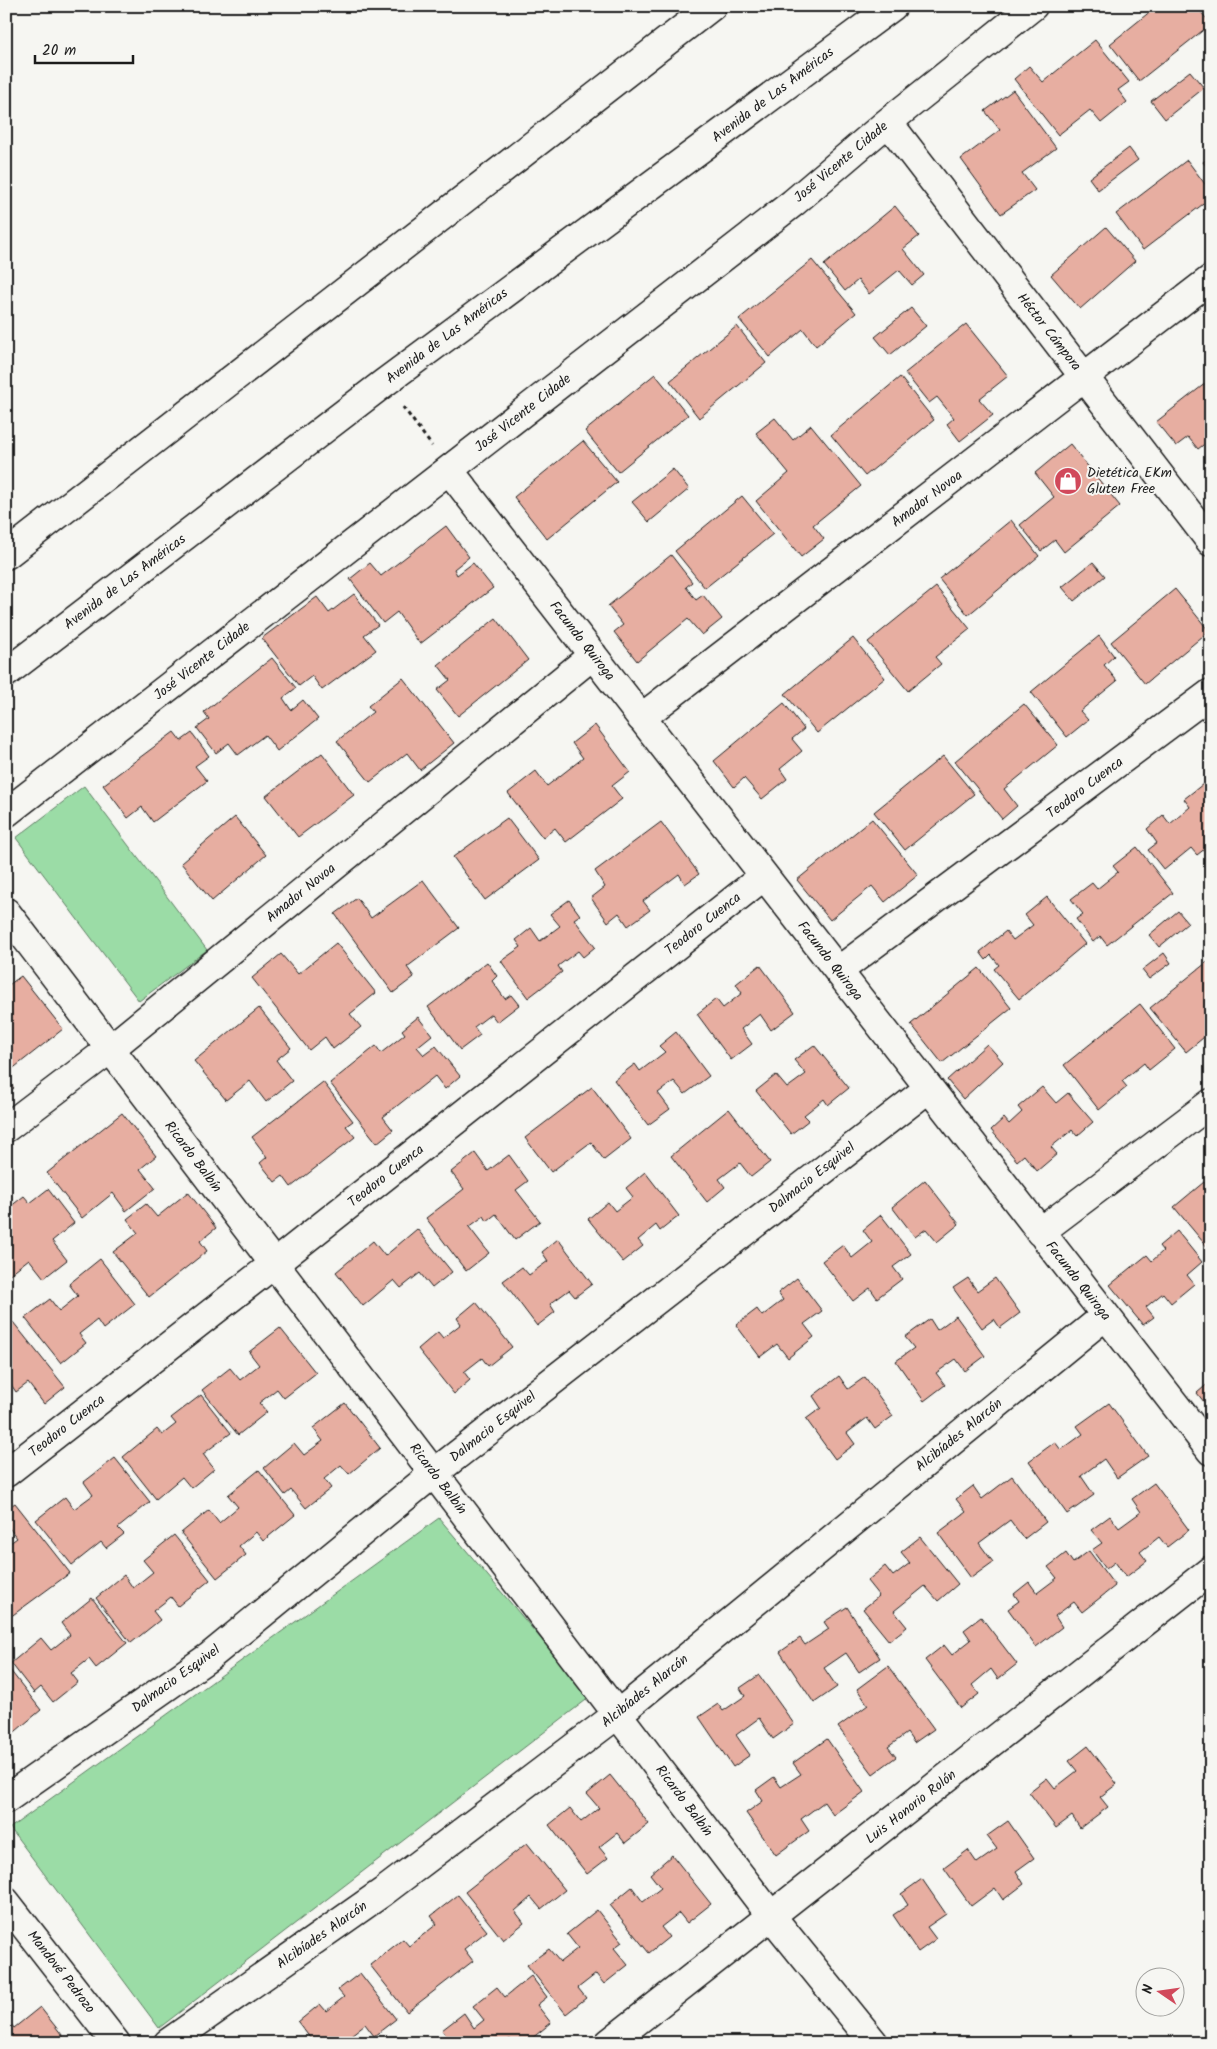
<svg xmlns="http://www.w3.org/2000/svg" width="1217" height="2049" font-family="Kalam,sans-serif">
<rect width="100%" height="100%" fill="#f6f6f2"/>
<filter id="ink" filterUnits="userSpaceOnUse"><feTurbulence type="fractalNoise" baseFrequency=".02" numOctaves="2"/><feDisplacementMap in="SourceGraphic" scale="10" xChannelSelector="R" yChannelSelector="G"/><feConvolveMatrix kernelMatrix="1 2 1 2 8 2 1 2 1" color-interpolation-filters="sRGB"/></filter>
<g filter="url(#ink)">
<!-- green -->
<path fill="#9bdca6" stroke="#5c7c61" d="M84 786 207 950 139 1001 16 838Z
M439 1518 590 1697 159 2028 10 1828Z"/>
<!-- building -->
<path fill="#e7aea1" stroke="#1c1c1c" d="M1157 6H1196L1211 24 1139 81 1110 44Z
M1095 40 1129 82 1118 90 1127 102 1101 123 1090 110 1058 135 1014 79 1029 66 1043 82Z
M1190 71 1204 88 1165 119 1151 101Z
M1013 90 1056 148 1022 173 1035 190 1001 214 961 159 1000 130 985 111Z
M1129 148 1138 160 1098 190 1089 178Z
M1211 156V173L1203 162Z
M1187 160 1211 192V198L1143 250 1116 214Z
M895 206 919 236 903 249 924 275 912 285 899 270 869 294 858 280 845 291 824 265Z
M1106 227 1135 261 1080 309 1051 275Z
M812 260 856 313 816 346 803 329 770 357 739 319Z
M911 308 926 326 890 355 875 337Z
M966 324 1008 376 979 399 993 415 960 441 947 424 954 418 937 397 929 403 905 373Z
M737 326 766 363 699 418 670 381Z
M655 374 688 415 618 472 585 431Z
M900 377 934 420 865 476 831 435Z
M1211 379V439L1198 449 1188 437 1176 446 1156 422Z
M775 418 793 440 811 425 861 486 813 525 824 539 801 557 756 501 789 473 756 433Z
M583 441 617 482 547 539 514 497Z
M1070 444 1120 506 1064 552 1055 540 1041 551 1020 525 1054 497 1035 473Z
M673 469 689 489 649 522 632 502Z
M742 496 773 534 705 588 675 551Z
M1011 520 1039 556 968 615 939 579Z
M446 526 469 557 454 569 457 575 473 563 493 588 420 644 397 612 383 623 350 579 370 563 381 576Z
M671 555 692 582 686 587 696 600 703 595 722 619 702 635 688 619 637 661 614 632 623 625 608 606Z
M1093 562 1105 576 1074 601 1062 587Z
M936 587 970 629 935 657 941 664 908 691 868 642Z
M1175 589 1209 631 1145 684 1111 642Z
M354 594 378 625 364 635 376 650 322 690 312 676 299 686 262 638 317 597 329 613Z
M496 618 528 660 458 716 437 690 450 680 438 665Z
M1099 636 1114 656 1104 665 1117 681 1080 711 1088 720 1067 737 1031 692Z
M853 638 885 678 817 733 785 694Z
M272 658 296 688 283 698 291 710 303 700 318 719 277 751 265 735 238 755 229 743 216 753 197 728 209 719 204 712Z
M403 678 454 743 420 770 407 753 370 782 337 741 373 712 368 706Z
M784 703 804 729 792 739 802 751 780 769 787 779 762 799 744 778 734 787 714 761Z
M1024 704 1058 745 1004 789 1017 806 1002 819 955 761Z
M595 725 630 772 612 786 622 799 566 842 555 828 543 838 508 793 536 771 547 786 583 758 572 743Z
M174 732 181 741 192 733 209 756 195 766 207 781 153 822 142 807 128 818 103 785Z
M322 753 354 795 298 837 266 796Z
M943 756 974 794 905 850 874 812Z
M1203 784 1211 794V844L1197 855 1191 848 1164 870 1148 850 1157 843 1147 829 1163 815 1170 824 1190 807 1184 799Z
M235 817 266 855 212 901 181 863Z
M507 818 539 860 485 900 453 857Z
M872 819 918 875 885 902 872 886 830 920 797 880Z
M661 822 699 874 685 884 679 874 643 901 650 910 628 926 619 913 608 922 591 898 605 887 595 871Z
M1137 847 1173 893 1107 945 1100 936 1093 942 1076 919 1083 914 1071 899 1092 883 1097 889 1118 872 1113 866Z
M423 880 459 928 407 967 414 977 393 993 335 914 357 898 371 918Z
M1047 897 1085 944 1019 999 994 969 999 965 991 955 986 960 980 952 1006 931 1013 940 1033 925 1025 915Z
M569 900 580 915 574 919 595 947 583 957 578 951 558 966 562 972 528 998 501 961 521 947 516 940 531 928 540 941 560 926 550 914Z
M1178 911 1188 923 1159 947 1149 935Z
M336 943 376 993 350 1014 361 1027 333 1049 325 1037 309 1050 252 978 281 954 298 974Z
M1164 953 1171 963 1149 979 1142 970Z
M1211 959V1021L1204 1027 1209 1033 1186 1052 1150 1008Z
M487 962 497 976 492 981 505 999 511 995 519 1005 497 1022 491 1014 474 1027 480 1035 460 1050 428 1007Z
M760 965 795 1012 771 1030 760 1014 741 1029 752 1044 731 1060 697 1014 716 999 723 1008 742 993 736 984Z
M979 968 1011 1008 942 1063 911 1024Z
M21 976 63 1029 6 1074V987Z
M1140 1004 1175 1049 1149 1070 1144 1063 1122 1081 1127 1087 1099 1110 1064 1065Z
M259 1008 291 1048 276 1060 292 1081 266 1102 250 1081 226 1100 194 1061Z
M418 1017 432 1035 417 1047 424 1055 436 1046 460 1076 445 1089 435 1076 383 1117 393 1130 377 1143 330 1083 376 1046 381 1053 405 1034 402 1030Z
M676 1032 709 1076 685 1094 674 1081 658 1093 670 1109 648 1125 614 1080 635 1064 640 1071 665 1052 659 1046Z
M987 1044 1003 1062 963 1099 947 1080Z
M814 1045 849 1088 828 1105 824 1099 804 1115 809 1120 791 1134 756 1091 776 1075 787 1088 806 1074 794 1060Z
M6 1079 14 1088 6 1094Z
M323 1082 353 1121 346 1126 355 1137 291 1187 283 1176 275 1182 260 1163 267 1157 252 1137Z
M592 1087 631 1139 604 1160 591 1142 551 1172 525 1138Z
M1042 1087 1056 1103 1068 1093 1093 1122 1077 1136 1072 1130 1051 1147 1057 1154 1037 1171 1024 1155 1017 1161 991 1130 1004 1118 1009 1124 1022 1112 1018 1107Z
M729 1109 770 1162 751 1177 740 1163 719 1179 725 1187 707 1202 671 1156Z
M122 1113 156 1156 140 1169 155 1188 126 1211 113 1193 82 1218 47 1173Z
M475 1153 488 1171 509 1155 528 1181 516 1190 540 1221 515 1240 496 1214 487 1221 484 1216 469 1227 489 1253 466 1271 426 1218 464 1189 451 1172Z
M645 1172 679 1216 660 1231 656 1225 638 1240 643 1246 623 1262 588 1219 608 1202 615 1211 633 1197 626 1188Z
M925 1180 959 1224 937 1242 926 1229 915 1237 892 1207Z
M1204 1182 1211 1191V1245L1208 1248 1174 1207Z
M48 1189 74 1223 52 1241 67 1260 44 1278 29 1259 6 1277V1210L24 1196 30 1203Z
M188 1192 216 1228 200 1241 207 1251 149 1297 113 1252 138 1233 127 1219 146 1204 157 1217Z
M881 1215 911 1254 893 1267 902 1279 877 1298 870 1288 853 1301 822 1261 843 1245 852 1258 872 1242 863 1230Z
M417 1229 452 1272 432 1288 420 1273 401 1288 394 1280 363 1306 336 1272 373 1241 385 1256Z
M1177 1231 1202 1262 1187 1275 1194 1284 1171 1303 1163 1293 1146 1307 1154 1317 1143 1325 1110 1285 1147 1255 1152 1261 1163 1251 1159 1246Z
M558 1239 592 1284 575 1297 569 1290 550 1304 555 1312 537 1326 503 1281 522 1267 529 1275 548 1261 542 1252Z
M100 1259 135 1304 103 1329 97 1320 79 1334 86 1343 61 1363 25 1318 50 1299 59 1311 78 1296 69 1284Z
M797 1278 822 1311 804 1324 814 1337 788 1358 777 1344 760 1357 736 1325 757 1309 762 1316 783 1300 778 1293Z
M968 1278 977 1291 995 1278 1020 1313 1000 1328 994 1319 982 1328 953 1288Z
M476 1302 512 1347 488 1366 482 1358 464 1372 470 1380 454 1394 418 1349 438 1332 443 1338 461 1324 457 1318Z
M956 1316 985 1356 965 1371 956 1359 936 1373 945 1385 924 1401 896 1361 914 1348 905 1337 930 1319 937 1330Z
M13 1322 65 1387 44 1404 28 1383 16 1392 10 1383 6 1386V1327Z
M280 1328 316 1373 284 1398 277 1389 259 1403 267 1412 238 1435 202 1390 230 1368 240 1380 259 1365 249 1352Z
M839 1376 848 1389 865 1377 893 1416 875 1429 867 1418 847 1433 855 1444 835 1459 806 1419 821 1408 813 1396Z
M1211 1381V1404L1208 1407 1197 1393Z
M201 1395 231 1433 203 1454 214 1469 191 1488 182 1477 156 1499 123 1457 157 1429 162 1435 176 1424 171 1418Z
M345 1403 380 1448 349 1474 341 1465 324 1479 331 1488 306 1508 291 1490 285 1495 264 1468 294 1443 304 1455 323 1441 313 1428Z
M1109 1403 1148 1456 1117 1478 1104 1459 1081 1476 1094 1495 1067 1514 1029 1461 1055 1442 1061 1450 1083 1434 1077 1426Z
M115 1458 150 1502 118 1528 124 1534 106 1548 101 1542 72 1565 36 1520 65 1497 74 1509 93 1495 84 1482Z
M259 1470 295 1515 263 1541 256 1532 239 1546 246 1555 217 1578 181 1533 209 1510 219 1523 238 1507 228 1495Z
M1012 1476 1046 1522 1024 1539 1010 1520 979 1543 993 1562 971 1578 938 1533 966 1512 956 1499 973 1486 982 1499Z
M1154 1483 1189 1530 1167 1547 1159 1537 1140 1552 1147 1561 1126 1577 1115 1562 1106 1569 1092 1550 1102 1543 1091 1530 1110 1516 1119 1528 1141 1512 1132 1499Z
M15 1503 70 1573 6 1620V1546L17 1538 6 1524V1509Z
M174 1535 210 1580 178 1606 171 1597 153 1611 160 1620 131 1643 96 1598 124 1575 133 1588 153 1572 143 1560Z
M920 1537 958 1584 938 1601 925 1586 894 1611 907 1627 889 1641 863 1609 879 1596 867 1581 885 1566 893 1576 910 1563 901 1552Z
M1089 1551 1115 1586 1082 1612 1074 1602 1055 1616 1062 1627 1036 1647 1008 1609 1019 1601 1014 1594 1029 1582 1037 1593 1057 1578 1048 1567 1066 1553 1073 1563Z
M92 1598 127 1643 96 1668 89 1659 71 1673 78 1682 53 1702 41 1687 34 1693 11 1663 41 1638 51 1650 70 1635 61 1623Z
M847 1607 880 1658 859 1672 846 1653 824 1668 837 1687 814 1703 780 1652 800 1638 805 1645 829 1629 824 1622Z
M981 1617 1017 1664 998 1679 991 1669 972 1685 979 1694 961 1708 925 1660 944 1645 952 1655 971 1640 964 1630Z
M6 1665 41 1710 10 1736 6 1731Z
M888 1666 934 1729 914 1743 907 1733 888 1747 896 1757 873 1774 838 1727 868 1705 857 1689Z
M759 1675 794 1724 773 1739 759 1718 736 1735 750 1755 733 1767 699 1717 718 1704 723 1711 745 1696 740 1688Z
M827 1739 864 1792 833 1815 824 1802 801 1819 809 1831 776 1855 746 1813 763 1801 756 1790 774 1777 781 1787 801 1774 793 1763Z
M1088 1746 1117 1784 1100 1797 1108 1807 1080 1828 1072 1816 1056 1828 1029 1792 1047 1778 1055 1788 1077 1771 1069 1761Z
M610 1775 649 1824 625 1843 617 1833 599 1847 608 1858 587 1874 549 1825 570 1808 581 1822 599 1808 587 1794Z
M1008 1821 1034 1858 1016 1871 1024 1884 1003 1900 995 1888 971 1906 944 1868 968 1850 977 1863 997 1849 987 1836Z
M527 1843 565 1890 541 1909 531 1897 515 1911 524 1923 503 1940 465 1892Z
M672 1855 711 1904 687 1923 679 1913 661 1927 669 1937 649 1953 610 1905 632 1887 643 1902 661 1888 650 1874Z
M922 1879 946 1914 927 1927 936 1939 918 1952 893 1915 908 1905 901 1894Z
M458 1895 487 1931 464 1949 473 1961 407 2012 370 1965 403 1939 409 1946 437 1924 431 1916Z
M597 1910 622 1942 614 1948 628 1965 604 1984 596 1974 578 1988 586 1998 566 2014 527 1965 549 1949 560 1962 578 1948 567 1934Z
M360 1973 396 2019 374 2036 365 2024 341 2043H314L298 2022 320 2004 326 2011 344 1997 338 1990Z
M531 1976 547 1997 537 2005 551 2023 526 2043H513L510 2039 505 2043H452L442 2030 464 2013 474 2028 484 2020 473 2006 497 1987 505 1997Z
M40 2007 66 2040 63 2043H6V2018L14 2028Z"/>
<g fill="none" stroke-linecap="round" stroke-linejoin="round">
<!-- street casing -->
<g stroke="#1c1c1c" stroke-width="31">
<path id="street" d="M888 122 1211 542
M449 470 1211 1451
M641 718 1211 279
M6 813 793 203 888 122 1033 6
M6 912 772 1917 874 2043
M838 971 1211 693
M6 1128 110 1049 593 655
M1040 1232 1211 1103
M6 1473 274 1264 764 876
M6 1799 209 1657 434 1473 929 1088
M6 1902 116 2043
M168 2043 383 1892 618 1714 1105 1316
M609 2043 1211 1570"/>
</g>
<!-- secondary casing -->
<g stroke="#1c1c1c" stroke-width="31">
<path id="secondary" d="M6 555 712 6
M6 673 384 383 893 6"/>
</g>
<!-- path -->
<path stroke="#1c1c1c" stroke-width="3" stroke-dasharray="4 4" stroke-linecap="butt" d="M403 407 432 446"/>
<!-- street -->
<use href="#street" stroke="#f6f6f2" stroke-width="28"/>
<!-- secondary -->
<use href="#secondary" stroke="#f6f6f2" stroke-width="28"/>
</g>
</g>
<!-- icons -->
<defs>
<g id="shop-disc" transform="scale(1.4375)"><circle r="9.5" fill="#d1495b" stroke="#f6f6f2"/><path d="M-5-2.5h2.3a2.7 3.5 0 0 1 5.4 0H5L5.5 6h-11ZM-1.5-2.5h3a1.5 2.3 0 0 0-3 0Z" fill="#fff"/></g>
</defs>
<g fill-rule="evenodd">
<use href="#shop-disc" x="1068" y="481"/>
</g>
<g text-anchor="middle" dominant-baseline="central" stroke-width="4" stroke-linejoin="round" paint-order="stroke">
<!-- street labels -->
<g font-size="14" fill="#1c1c1c" stroke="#f6f6f2">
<text transform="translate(773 95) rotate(-37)">Avenida de Las Américas</text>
<text transform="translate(841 162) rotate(-40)">José Vicente Cidade</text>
<text transform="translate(1049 332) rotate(52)">Héctor Cámpora</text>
<text transform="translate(447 336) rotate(-37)">Avenida de Las Américas</text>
<text transform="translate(523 413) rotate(-38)">José Vicente Cidade</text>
<text transform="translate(927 499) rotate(-37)">Amador Novoa</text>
<text transform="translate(125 582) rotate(-37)">Avenida de Las Américas</text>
<text transform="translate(582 641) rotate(52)">Facundo Quiroga</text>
<text transform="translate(202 661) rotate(-38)">José Vicente Cidade</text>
<text transform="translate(1085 788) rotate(-37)">Teodoro Cuenca</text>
<text transform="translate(301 893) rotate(-39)">Amador Novoa</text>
<text transform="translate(703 924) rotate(-38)">Teodoro Cuenca</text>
<text transform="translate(830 961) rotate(52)">Facundo Quiroga</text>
<text transform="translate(193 1157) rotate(53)">Ricardo Balbín</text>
<text transform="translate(386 1176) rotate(-38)">Teodoro Cuenca</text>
<text transform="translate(812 1178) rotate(-38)">Dalmacio Esquivel</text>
<text transform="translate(1078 1281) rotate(52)">Facundo Quiroga</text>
<text transform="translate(67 1426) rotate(-38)">Teodoro Cuenca</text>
<text transform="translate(493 1427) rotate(-38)">Dalmacio Esquivel</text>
<text transform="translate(959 1435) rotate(-39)">Alcibíades Alarcón</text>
<text transform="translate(438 1479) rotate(53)">Ricardo Balbín</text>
<text transform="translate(176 1679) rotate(-36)">Dalmacio Esquivel</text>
<text transform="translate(645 1691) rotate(-39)">Alcibíades Alarcón</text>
<text transform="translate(684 1801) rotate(53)">Ricardo Balbín</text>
<text transform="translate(911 1807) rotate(-38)">Luis Honorio Rolón</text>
<text transform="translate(322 1935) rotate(-35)">Alcibíades Alarcón</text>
<text transform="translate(61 1972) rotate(52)">Mandové Pedrozo</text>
</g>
<!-- poi labels -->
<g font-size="14" fill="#1c1c1c" stroke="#f6f6f2" text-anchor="start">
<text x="1087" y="473">Dietética EKm<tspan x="1087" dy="16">Gluten Free</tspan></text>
</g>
</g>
<!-- margin -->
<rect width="1217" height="2049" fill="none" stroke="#f6f6f2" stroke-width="25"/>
<rect x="12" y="12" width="1192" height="2024" fill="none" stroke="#1c1c1c" stroke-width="2" filter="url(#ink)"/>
<!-- north arrow -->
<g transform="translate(1160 1992) rotate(283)"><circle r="24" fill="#f6f6f2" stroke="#9f9f9c"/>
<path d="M0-4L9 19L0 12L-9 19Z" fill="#d1495b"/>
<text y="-8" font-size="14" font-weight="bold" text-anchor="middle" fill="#1c1c1c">N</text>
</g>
<!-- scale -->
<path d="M35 55v8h98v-8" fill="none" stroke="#1c1c1c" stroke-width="2.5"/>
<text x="42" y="55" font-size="15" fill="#1c1c1c" stroke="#f6f6f2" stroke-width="4" paint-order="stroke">20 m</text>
</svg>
